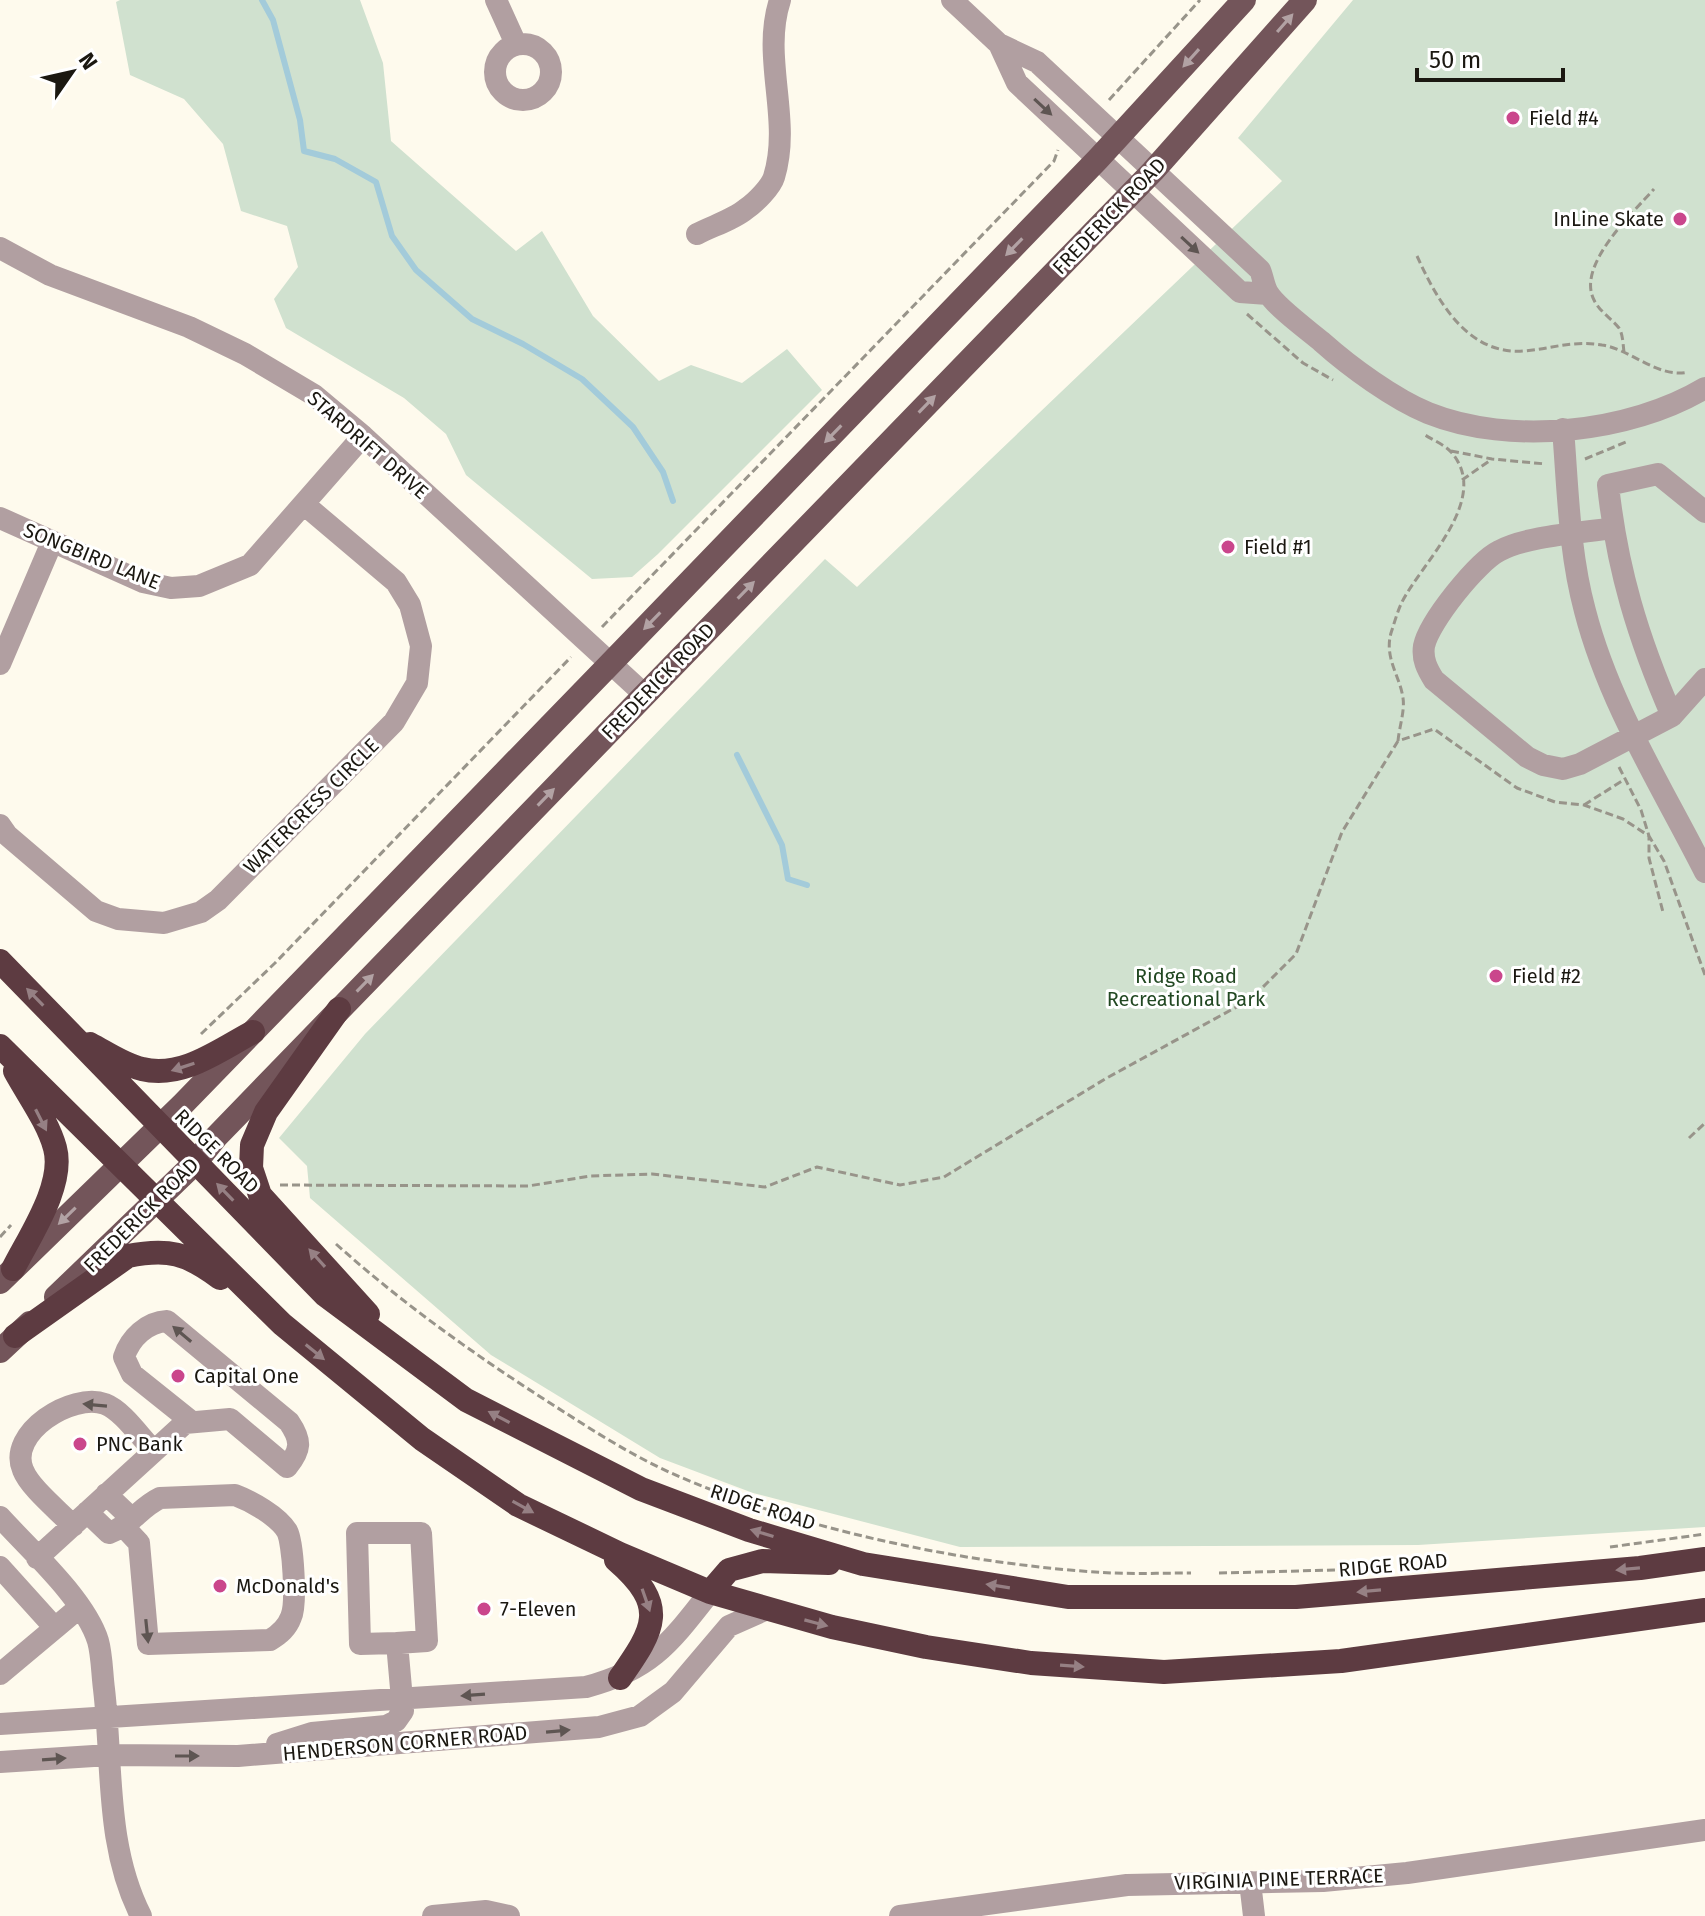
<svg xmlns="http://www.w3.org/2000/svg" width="1705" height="1916" font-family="'Fira Sans',sans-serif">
<rect width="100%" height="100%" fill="#fefaed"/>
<!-- green -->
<path fill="#d0e1cf" d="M120 0H360L383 63 391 141 516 251 542 231 593 316 659 381 691 365 742 383 787 349 822 390 658 554 632 577 592 579 466 475 446 434 404 398 286 328 274 299 298 267 287 226 241 211 223 144 184 99 130 75 116 2Z
M1353 0H1705V1527L1418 1545 960 1547 753 1493 660 1458 491 1355 310 1198 307 1166 279 1138 365 1034 825 559 857 587 1282 181 1238 138Z"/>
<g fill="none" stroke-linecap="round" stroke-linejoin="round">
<!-- stream -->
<path stroke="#a3cbda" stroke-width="6" d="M262 0 273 20 300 120 304 151 335 159 376 182 392 236 416 270 472 319 523 344 582 379 633 427 663 472 673 501
M737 755 782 845 788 879 807 885"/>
<!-- path -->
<path stroke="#98948a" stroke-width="3" stroke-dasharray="8 4" stroke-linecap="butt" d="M1109 100 1200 0
M1417 256C1437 300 1467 355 1523 351 1551 349 1572 340 1602 345 1630 349 1659 379 1688 372
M1247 314 1303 363 1333 380
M1624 352C1623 345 1623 334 1619 328 1611 318 1600 312 1594 300 1576 265 1633 213 1654 189
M1451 451 1492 459 1546 464
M1585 459 1626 442
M1462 480 1492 459
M602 627 1054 161 1058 150
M1398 741C1399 728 1405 711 1403 698 1400 676 1384 658 1391 633 1394 624 1397 613 1401 604 1420 564 1493 499 1451 452 1445 445 1433 440 1425 435
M1619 767 1641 810 1649 836V858L1663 912
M1584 805 1625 779
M201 1034 275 963 571 657
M1689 1138 1705 1123
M280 1185 528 1186 591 1176 652 1174 765 1187 817 1167 900 1185 944 1177 1105 1079 1251 999 1296 954 1342 832 1398 741 1434 729 1517 788 1555 802 1584 805 1623 819 1649 836 1664 861 1705 975
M0 1237 11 1225
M336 1244C403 1304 475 1355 550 1403 589 1428 629 1454 671 1473 799 1530 973 1566 1113 1573 1139 1574 1165 1573 1191 1573
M1610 1547 1705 1534
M1219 1573 1335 1570"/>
<!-- minor -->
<path stroke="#b19fa1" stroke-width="22" d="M496 0 516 44
M952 0 999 44 1037 62 1260 270C1263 277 1264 287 1268 293 1276 307 1309 331 1322 342 1350 367 1394 399 1428 413 1510 446 1630 433 1705 388
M495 72a28 28 0 1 1 56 0a28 28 0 1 1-56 0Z
M999 44 1017 83 1240 292 1268 294
M697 234C712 226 733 220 746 209 755 203 771 187 774 177 792 119 761 58 780 0
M0 248 50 275 189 327 245 354 314 395 363 436 645 695
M1563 429C1568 490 1569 552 1585 611 1609 704 1662 787 1705 872
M0 518 143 582 171 588 199 586 250 565 363 436
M1613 528C1581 533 1526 536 1499 551 1477 562 1429 622 1424 646 1422 659 1427 669 1434 680L1527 757 1543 765 1563 769 1580 764 1672 716 1705 679
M0 664 52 542
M1672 716C1638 638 1617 569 1608 485L1658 474 1705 512
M0 825 7 835 96 911 118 919 164 923 201 912 218 900 394 722 417 683 421 646 410 605 396 582 305 505
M87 1512 109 1533C132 1525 139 1508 160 1498L235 1495C251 1501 278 1516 287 1531 293 1542 297 1604 291 1617 287 1628 280 1634 270 1640L148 1644 139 1543 125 1528 126 1513 106 1494
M0 1517C29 1549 85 1599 98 1641 102 1655 102 1674 104 1689 113 1766 105 1845 141 1916
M73 1526C59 1511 30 1488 23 1470 7 1433 72 1392 105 1404 123 1411 140 1437 154 1451
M37 1558 185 1423 230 1419 287 1467C301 1450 302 1441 289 1422L167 1321C147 1322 130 1338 124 1357L132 1374 192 1422
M0 1567 55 1628 80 1607
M0 1674 55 1628
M0 1724 586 1687C651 1670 670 1643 710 1592
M277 1744 312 1733 386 1726 396 1721 403 1711 397 1643 427 1641 421 1533H357L360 1644 397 1643
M0 1762 109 1755 238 1756 599 1727 640 1716 673 1692 729 1626 767 1609
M1250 1882 1254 1916
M433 1916 486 1911 509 1916
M900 1916 1127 1885 1323 1881 1407 1873 1705 1830"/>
<!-- major -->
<path stroke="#73555a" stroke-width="24" d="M0 1282 183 1104 611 663 1098 159 1244 0
M56 1297 196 1162 216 1137 1153 171 1305 0
M0 1351 30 1323"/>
<!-- highway -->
<path stroke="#5d3b41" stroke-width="24" d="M0 961 325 1295 466 1400 641 1489 749 1530 863 1564 1068 1597H1296L1640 1568 1705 1559
M339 1009 266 1112 252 1145 251 1168 260 1195 368 1314
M90 1044C107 1053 124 1065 142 1069 182 1079 219 1050 253 1032
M0 1046 282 1324 422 1439 518 1505 620 1554 710 1592 832 1627 926 1647 1031 1663 1164 1672 1341 1661 1705 1610
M13 1269C29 1237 65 1185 55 1148 48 1122 28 1095 15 1071
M15 1336 128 1256C168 1248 187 1253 220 1278
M616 1560C669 1606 655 1628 620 1678
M710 1592 729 1570 762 1561 829 1563"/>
</g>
<!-- one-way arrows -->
<defs><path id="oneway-solid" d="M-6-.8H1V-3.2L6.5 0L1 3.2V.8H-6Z" transform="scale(2)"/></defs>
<g fill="#b2a2a4">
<use href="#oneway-solid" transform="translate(1285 23) rotate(-49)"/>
<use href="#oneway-solid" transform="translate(1191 58) rotate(132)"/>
<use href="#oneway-solid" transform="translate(1014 247) rotate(134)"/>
<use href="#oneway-solid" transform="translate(927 404) rotate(-46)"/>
<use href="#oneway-solid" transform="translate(833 434) rotate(134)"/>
<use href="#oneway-solid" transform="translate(746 590) rotate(-46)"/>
<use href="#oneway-solid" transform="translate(652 621) rotate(134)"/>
<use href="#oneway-solid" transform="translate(546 797) rotate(-46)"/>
<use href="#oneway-solid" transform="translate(365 983) rotate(-46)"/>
<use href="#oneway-solid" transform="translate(67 1216) rotate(136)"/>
</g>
<g fill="#5e5552">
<use href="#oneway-solid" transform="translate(1043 107) rotate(43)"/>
<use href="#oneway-solid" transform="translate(1190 245) rotate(43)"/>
<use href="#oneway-solid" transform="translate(182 1334) rotate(-140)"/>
<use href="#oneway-solid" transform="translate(95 1405) rotate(-175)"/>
<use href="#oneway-solid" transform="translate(147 1631) rotate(84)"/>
<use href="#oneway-solid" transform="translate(473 1695) rotate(176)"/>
<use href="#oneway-solid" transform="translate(558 1731) rotate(-5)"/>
<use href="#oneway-solid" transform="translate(187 1756)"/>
<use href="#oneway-solid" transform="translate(54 1759) rotate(-4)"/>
</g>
<g fill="#968084">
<use href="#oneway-solid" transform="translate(35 997) rotate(-134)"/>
<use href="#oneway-solid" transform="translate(183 1067) rotate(162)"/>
<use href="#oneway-solid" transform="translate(41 1120) rotate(63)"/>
<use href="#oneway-solid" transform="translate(225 1192) rotate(-134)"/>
<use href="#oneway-solid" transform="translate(317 1258) rotate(-132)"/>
<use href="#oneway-solid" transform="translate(315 1352) rotate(39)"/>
<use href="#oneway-solid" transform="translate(499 1417) rotate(-152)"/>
<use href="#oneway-solid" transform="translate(523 1507) rotate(29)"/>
<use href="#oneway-solid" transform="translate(762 1533) rotate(-163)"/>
<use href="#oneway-solid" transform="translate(1628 1569) rotate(175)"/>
<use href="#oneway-solid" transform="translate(998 1586) rotate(-171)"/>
<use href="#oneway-solid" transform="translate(1369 1591) rotate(175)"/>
<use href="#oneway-solid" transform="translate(646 1600) rotate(71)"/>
<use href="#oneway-solid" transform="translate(816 1623) rotate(15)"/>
<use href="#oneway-solid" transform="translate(1072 1666) rotate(4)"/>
</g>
<!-- markers -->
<g fill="#ca468c" stroke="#fff" stroke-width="3">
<circle cx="1513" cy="118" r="8"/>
<circle cx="1680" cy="219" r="8"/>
<circle cx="1228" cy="547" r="8"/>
<circle cx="1496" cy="976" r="8"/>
<circle cx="178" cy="1376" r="8"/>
<circle cx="80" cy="1444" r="8"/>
<circle cx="220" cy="1586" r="8"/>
<circle cx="484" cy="1609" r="8"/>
</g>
<g text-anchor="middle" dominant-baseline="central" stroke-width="6" stroke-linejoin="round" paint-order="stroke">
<!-- poi labels -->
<g font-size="20" fill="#1b1811" stroke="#fff" text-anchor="start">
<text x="1529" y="118">Field #4</text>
<text x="1664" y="219" text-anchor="end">InLine Skate</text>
<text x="1244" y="547">Field #1</text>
<text x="1512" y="976">Field #2</text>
<text x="194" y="1376">Capital One</text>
<text x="96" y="1444">PNC Bank</text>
<text x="236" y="1586">McDonald's</text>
<text x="500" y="1609">7-Eleven</text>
</g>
<!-- street labels -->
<g font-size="20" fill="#1b1811" stroke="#fff">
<text transform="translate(1109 216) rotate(-46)">FREDERICK ROAD</text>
<text transform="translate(368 445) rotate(41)">STARDRIFT DRIVE</text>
<text transform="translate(92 556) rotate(22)">SONGBIRD LANE</text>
<text transform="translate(658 681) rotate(-46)">FREDERICK ROAD</text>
<text transform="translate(311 806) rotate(-45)">WATERCRESS CIRCLE</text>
<text transform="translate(217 1151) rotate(45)">RIDGE ROAD</text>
<text transform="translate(141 1215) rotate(-45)">FREDERICK ROAD</text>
<text transform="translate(763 1507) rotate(18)">RIDGE ROAD</text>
<text transform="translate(1393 1565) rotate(-5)">RIDGE ROAD</text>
<text transform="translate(405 1743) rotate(-5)">HENDERSON CORNER ROAD</text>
<text transform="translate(1279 1879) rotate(-2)">VIRGINIA PINE TERRACE</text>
</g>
<!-- park labels -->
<g font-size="20" fill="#224822" stroke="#fff">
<text x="1186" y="976">Ridge Road<tspan x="1186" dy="23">Recreational Park</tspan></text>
</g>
</g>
<!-- north arrow -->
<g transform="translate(72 72) rotate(56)" stroke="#ffffff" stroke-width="6" paint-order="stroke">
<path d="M0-6L14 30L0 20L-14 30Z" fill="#1b1811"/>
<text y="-12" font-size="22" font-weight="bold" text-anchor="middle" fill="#1b1811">N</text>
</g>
<!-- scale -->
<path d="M1417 68v12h146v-12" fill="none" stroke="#1b1811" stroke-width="4"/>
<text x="1429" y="68" font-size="24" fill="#1b1811" stroke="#ffffff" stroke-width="6" paint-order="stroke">50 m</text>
</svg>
